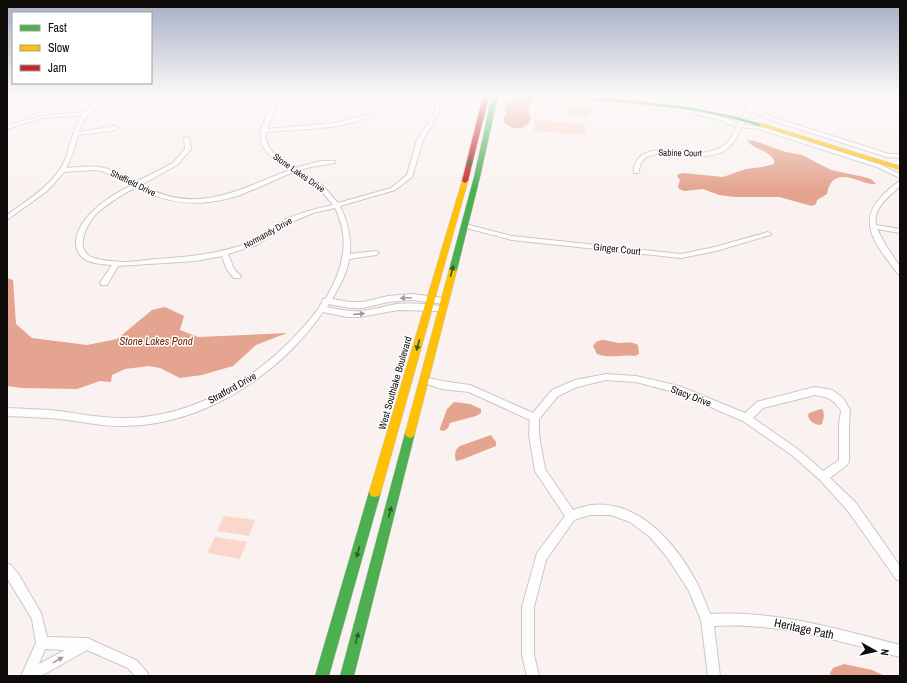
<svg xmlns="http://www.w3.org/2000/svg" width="907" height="683" font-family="'Archivo Narrow',sans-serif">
<rect width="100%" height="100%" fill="#f9f2f0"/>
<!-- green -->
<path fill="#fbd6cb" d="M581 104 590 107 589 109 593 110 586 118 565 113V108L578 106Z
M535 120 585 124 586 135 534 131Z
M224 516 255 520 249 536 217 531Z
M215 537 247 542 240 559 207 553Z"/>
<!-- water -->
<path fill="#e4a48f" d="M529 96 543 97 542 100 533 101 528 106 531 107 528 112 531 117C528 132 510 131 503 120L506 113 505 106 511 101Z
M747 140 755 141 782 151 802 155 831 170 864 177 871 179 876 184C863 187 833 161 827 194L817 200 816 204 812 206 779 197H734L719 195 703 189 684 191 679 189 678 186 680 180 677 176 679 174 684 173 723 177 746 169 762 167 774 164V160C767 149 752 149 747 140Z
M7 278 13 280 16 324 32 338 87 345 117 339 152 310 165 307 184 316 180 330 198 337 287 333 256 345 233 366 202 375 180 378 160 368 149 366 125 369 112 375 111 382 100 381 77 389 22 388 7 386Z
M601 340C608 340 612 342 618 343 626 343 631 341 638 345L639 354 635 356C622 354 609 359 597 354L593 346 596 342Z
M454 402 470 404 481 409V413L476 416 450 423 448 428 444 431 440 430V428L447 409Z
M821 409 823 410 824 416 822 424 819 425C813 424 806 419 809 413Z
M491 435 496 442V446L461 460 456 461C454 455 455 449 460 446Z
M844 664 872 670 885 676H831L830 673 833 668Z"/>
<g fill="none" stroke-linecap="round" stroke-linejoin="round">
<!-- street casing -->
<g stroke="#ccc7c5" stroke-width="2">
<path id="street" d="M108 96H113C96 109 86 109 79 132L116 126 119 128 116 130 78 135 73 153 66 168C79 167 92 165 104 168 116 171 126 177 136 182L173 163 185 149 184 138 189 137 191 149 177 165 141 185C198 216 236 190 290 170 272 158 254 148 263 124 266 116 271 109 273 101L183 103 181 102V101L274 98 275 96H279V98L304 96H317L315 97 278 101 267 129 333 123 372 114V116C338 130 301 129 266 132 263 150 282 160 295 168L321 161H335V163L311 167 299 170 323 186 338 203 391 188 407 175 417 140 434 115 438 96H442L438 115 423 140 412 177 395 190 340 206C348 222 351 237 350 254L376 251 379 253 376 255 349 259C347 274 339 287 332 299L350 302H363L388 296 412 294 444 298 448 301 444 304 412 300 388 302 363 308H350L329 304 327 307C338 309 349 312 361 311 373 310 385 306 397 304 406 303 440 303 446 309L445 311 398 310 360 317H347L323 312C279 375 204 425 125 426 103 427 81 421 59 419 41 417 24 417 7 416V408C24 409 42 409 59 411 80 414 101 418 122 418 181 419 239 389 281 350 291 341 321 310 323 299L326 298C343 269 351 240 335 208L313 213 287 224 257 245 228 254 234 269 241 276 240 278H234L227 270 222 256 195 261 118 266 107 285H101L100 283 112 265C103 264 89 264 82 257 68 243 81 222 93 211 104 200 118 192 132 185L102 171 94 170 64 172 47 191 7 220V215C29 199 55 184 66 158 71 143 73 128 82 115L42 118 7 129V125L42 116 84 112 94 103ZM294 172 319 188 333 205C315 209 297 213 281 222 271 228 262 238 251 242 219 254 190 257 156 259 145 260 134 262 123 262 113 261 96 261 88 255 75 244 89 221 98 212 110 202 123 194 136 187 170 206 204 207 240 195 259 188 276 179 294 172Z
M648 96H652L651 105 654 107C675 106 703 111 723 118 729 119 733 122 738 124L746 109 729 108 665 96H673L729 106 747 107 748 96H752L753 100 752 108 775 118 889 154H900V158L887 157 771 120 751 111 743 125 762 127 881 165 900 174V178L877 167 759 129 741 127C738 134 735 141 730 146 713 163 683 153 661 154 655 154 648 155 644 159 640 163 640 168 638 173H634C633 168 635 163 638 159 651 143 684 153 702 153 709 152 716 150 723 146 730 142 733 134 737 126L728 124 721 120 686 112 669 109 651 110 647 105Z
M839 96H843L854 108V110H850Z
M900 181V186C889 197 873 207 876 225L900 229V233L877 229 885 244 900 267V274H898C879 248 854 223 883 195 888 190 894 184 900 181Z
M465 224 512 236 681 254 715 247 768 232 771 234 770 235 716 251 681 258 512 240 463 227 462 226Z
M606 374 636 376 679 386 745 413 757 402 760 401 815 387 832 390 843 398 850 410 849 425V462L847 465 830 478 856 503 900 566V581L896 579 848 511 820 480 793 456 743 421 678 393 636 382 606 380 577 387 558 396 539 419V435L545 469 573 510C579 508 585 506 591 505 639 499 677 545 697 583 702 593 706 604 710 614 776 610 837 629 900 645V657C839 641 778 622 714 626L720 676H708L701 620 689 591 667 557 650 537 630 522 611 515H590L574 520 546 560 534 607V655L539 676H527L522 655V607L537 553 565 516 535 471 529 435 530 420 469 392 442 389 421 382 420 380 421 378 424 377 442 381 470 385 533 413 552 390 575 380ZM815 395C828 397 834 399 841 411L839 425V460L823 471 799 450 753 418 763 408Z
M7 563 11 565 19 575 41 613 47 637 87 638 136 660 147 672 149 676H135L128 668 87 650 41 676H21L36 643 32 619 7 578ZM45 649 65 650 39 664Z"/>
</g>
<!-- fast casing -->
<g stroke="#ccc7c5" stroke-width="1">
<path id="fast" d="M492 96H498L480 177 457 270 453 273 449 270 474 177Z
M557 96H577L611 98 687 107 737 117 765 125 762 127C745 122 729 117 712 114 662 105 611 101 560 98Z
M410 428 414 430 415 433 354 676H340L405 433 406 430Z
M375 487 379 488 381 492 329 676H315L369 492 371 488Z"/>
</g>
<!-- slow casing -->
<g stroke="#ccc7c5" stroke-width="1">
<path id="slow" d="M760 124H764L900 166V170L760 126Z
M465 179 468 181 381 492 379 496 375 497 371 496 369 492 462 181Z
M453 267 457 270 415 433 414 436 410 438 406 436 405 433 449 270Z"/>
</g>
<!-- jam casing -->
<g stroke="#ccc7c5" stroke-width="1">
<path id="jam" d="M483 96H489L468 181 465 183 462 181Z"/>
</g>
<!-- street -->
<use href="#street" fill="#fefdfd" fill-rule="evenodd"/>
<!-- fast -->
<use href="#fast" fill="#4caf50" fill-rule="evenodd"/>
<!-- slow -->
<use href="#slow" fill="#ffc107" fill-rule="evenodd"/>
<!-- jam -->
<use href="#jam" fill="#c62828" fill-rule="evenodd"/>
</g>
<!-- one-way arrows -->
<defs><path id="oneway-solid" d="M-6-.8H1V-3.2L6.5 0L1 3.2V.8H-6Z"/></defs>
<g fill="#2e5d2d">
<use href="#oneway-solid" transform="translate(470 161) rotate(105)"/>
<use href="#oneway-solid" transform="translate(452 271) rotate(-75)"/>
<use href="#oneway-solid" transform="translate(418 345) rotate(106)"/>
<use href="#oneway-solid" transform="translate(390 512) rotate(-75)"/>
<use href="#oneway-solid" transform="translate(358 552) rotate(106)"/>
<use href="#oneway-solid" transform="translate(357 638) rotate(-75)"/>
</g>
<g fill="#9e9c9c">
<use href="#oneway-solid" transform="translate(406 298) rotate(178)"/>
<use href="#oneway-solid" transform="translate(359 314) rotate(-5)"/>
<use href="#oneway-solid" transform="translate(58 660) rotate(-29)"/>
</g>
<!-- sky -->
<linearGradient id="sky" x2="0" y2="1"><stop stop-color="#a6aec4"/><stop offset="0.5" stop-color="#fcf9f8"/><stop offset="1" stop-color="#fcf9f8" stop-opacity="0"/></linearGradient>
<rect width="907" height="191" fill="url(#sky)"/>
<g text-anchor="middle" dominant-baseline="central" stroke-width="3" stroke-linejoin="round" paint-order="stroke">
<!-- far-street labels -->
<g font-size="9" fill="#0f0b0a" stroke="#fff">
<text transform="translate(680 153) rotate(1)">Sabine Court</text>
<text transform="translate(299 173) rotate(35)">Stone Lakes Drive</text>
<text transform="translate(133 183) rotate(26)">Sheffield Drive</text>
<text transform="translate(268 233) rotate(-29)">Normandy Drive</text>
</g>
<!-- street labels -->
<g font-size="10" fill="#0f0b0a" stroke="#fff">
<text transform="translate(617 249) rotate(6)">Ginger Court</text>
<text transform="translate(395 383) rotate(-74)">West Southlake Boulevard</text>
<text transform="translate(232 388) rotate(-29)">Stratford Drive</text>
<text transform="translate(691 396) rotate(21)">Stacy Drive</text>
</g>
<!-- water labels -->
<g font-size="11" font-style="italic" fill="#742404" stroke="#fff">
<text x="156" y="341">Stone Lakes Pond</text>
</g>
<!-- near-street labels -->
<g font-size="12" fill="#0f0b0a" stroke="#fff">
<text transform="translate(804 629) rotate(12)">Heritage Path</text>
</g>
</g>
<!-- border -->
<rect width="907" height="683" fill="none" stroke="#0f0b0a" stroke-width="16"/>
<!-- legend -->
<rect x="12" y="12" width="140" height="72" fill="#ffffff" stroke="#9f9d9d"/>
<rect x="20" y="25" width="20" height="6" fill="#4caf50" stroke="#9f9d9d"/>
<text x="48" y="32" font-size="12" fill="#0f0b0a">Fast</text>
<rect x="20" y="45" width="20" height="6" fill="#ffc107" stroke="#9f9d9d"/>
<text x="48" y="52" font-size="12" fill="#0f0b0a">Slow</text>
<rect x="20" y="65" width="20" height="6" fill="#c62828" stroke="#9f9d9d"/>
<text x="48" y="72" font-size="12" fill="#0f0b0a">Jam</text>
<!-- north arrow -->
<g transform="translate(875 651) rotate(98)" stroke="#ffffff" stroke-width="3" paint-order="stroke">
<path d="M0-3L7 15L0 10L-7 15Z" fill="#0f0b0a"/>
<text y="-6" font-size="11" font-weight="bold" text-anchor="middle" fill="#0f0b0a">N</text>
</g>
</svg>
